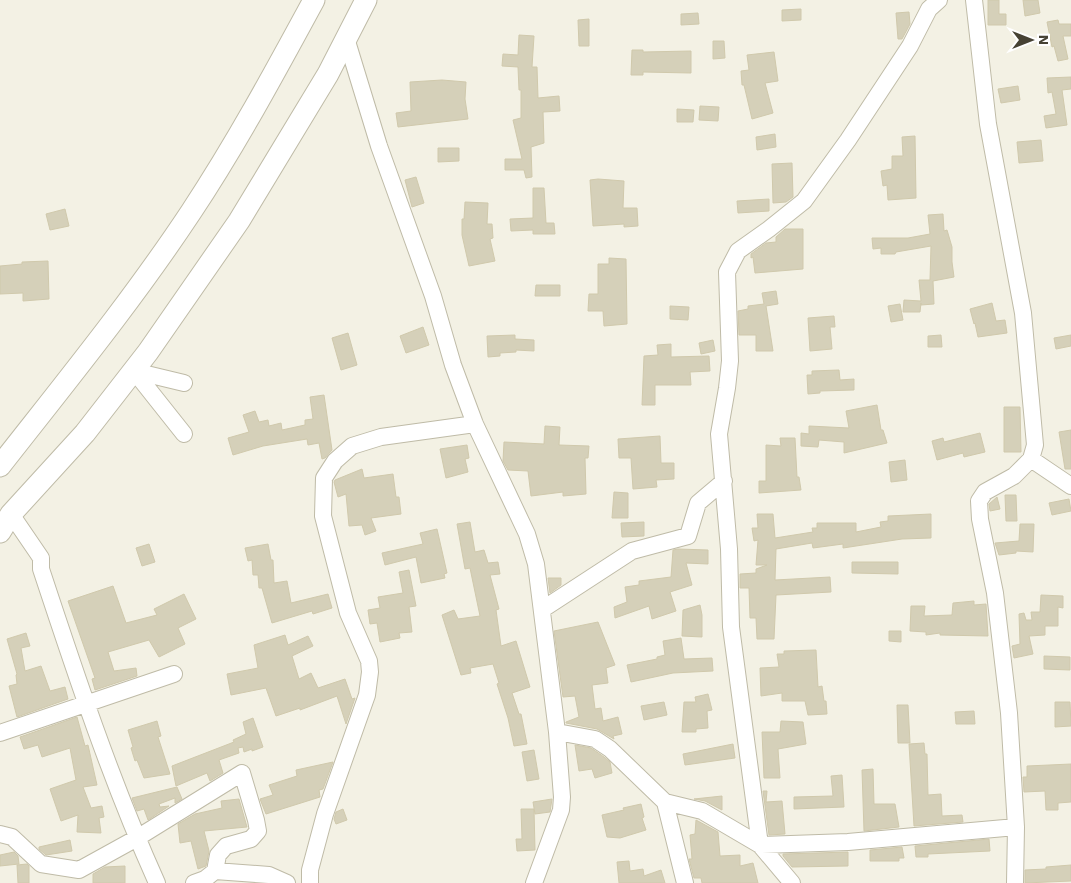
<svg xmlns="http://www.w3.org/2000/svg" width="1071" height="883" font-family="'Work Sans',sans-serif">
<rect width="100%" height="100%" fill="#f3f1e4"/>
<!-- building -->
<path fill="#d5d0b9" stroke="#d0c9ac" d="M988 0H999V14H1006V25H988Z
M1023 0H1038L1040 13 1025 16Z
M801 9V20L782 21V10Z
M909 12 910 24 902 39H898L896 13Z
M698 13 699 24 681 25V14Z
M589 19V46H579L578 20Z
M1058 20 1059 24H1071V36H1063L1068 59 1058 61 1054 46 1052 47 1047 22Z
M519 35 534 36 532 67H537L538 98 559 96 560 111 543 112 544 143 531 147 532 177 526 178 524 170H505V159H522L513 120 521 118V90H519L518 67 502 66 503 54 518 55Z
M713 41H724L725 58 713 59Z
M632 50H643V52L691 51V73L643 72V75H631Z
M774 52 778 81 765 83 773 113 752 119 744 85H742L741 71 749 70 747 55Z
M1071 77V89L1062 90 1067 125 1046 128 1044 116 1056 114 1052 92 1048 93 1047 78Z
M442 80 466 82 465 99 468 119 398 127 396 113 411 111 410 82Z
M1018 86 1020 100 1001 103 998 89Z
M700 106 719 107 718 121 699 120Z
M677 109 694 110 693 122H677Z
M775 134 776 147 757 150 756 137Z
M915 136 916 198 888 200 887 185 883 186 881 171 892 169V156H903L902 137Z
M1041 140 1043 161 1019 163 1017 142Z
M438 148H459V161L438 162Z
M792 163 793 197 786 202 773 203 772 164Z
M416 177 424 203 412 207 405 180Z
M598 179 624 181 623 208H637L638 226 624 227V224L593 226 590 180Z
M533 188H544L546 223H554L555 234H533V230L511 231 510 219 533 218Z
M769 199V211L738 213 737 201Z
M465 202 488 203 487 224H492L493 238 490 239 495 261 469 266 462 235V219H464Z
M65 209 69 226 50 230 46 214Z
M943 214 944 231 947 230 952 247V262L954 277 933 281 934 304 921 305V303L920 312H903L904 300 921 301 919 280H930L931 246 896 252 895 254H881V248L873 249 872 238H908L930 234 928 215Z
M785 229H803V269L755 273 753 257 751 258V254L766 243 776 242V237Z
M609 258 626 259 627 324 604 326 603 311H588L589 294H598V264H609Z
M48 261 49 299 23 301V293L0 294V266L22 264V262Z
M536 285H560V296H535Z
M776 291 778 304 766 306 773 351H756V335H739L738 311 748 309V306L764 304 762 293Z
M992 303 996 321 1005 320 1007 333 978 337 975 323 974 324 970 309Z
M900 304 903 320 891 322 888 306Z
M670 306 689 307 688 320 670 319Z
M834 316 835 327H830L832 349 810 351 808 318Z
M423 327 429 345 406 353 400 336Z
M348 333 357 365 341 370 332 338Z
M515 335V339L534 340V351L516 350V352L500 353V356L488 357 487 336Z
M941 335 942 347H928V336Z
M1071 335V346L1056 349 1054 338Z
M713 340 715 351 701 354 699 343Z
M671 344V357L709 356 710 371 690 372 691 385H655V405H642L644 356 658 355 657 345Z
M839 370 840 380 854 379V390L820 391V393L808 394 807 375H812V371Z
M324 395 332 450 325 458 322 459 319 443 308 445 307 439 263 446 233 455 228 438 249 432 243 415 255 411 259 422 268 420 269 426 281 423 282 430 305 425V420L313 419 310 397Z
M877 405 881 430H883L887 443 844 453V442L819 440 818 447 801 446V433L809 434V426L849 428 846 411Z
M1004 407H1020L1021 452H1004Z
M545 426 560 427 559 445 589 446 588 458H585L586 494 563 496V492L531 496 528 471 508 470 503 461 504 442 544 444Z
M1071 430V469H1065L1059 432Z
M980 433 985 452 964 457 963 453 937 460 932 441 943 438 944 442Z
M660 436 661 463H674V479L656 480 657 487 633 489 631 458H619L618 439Z
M780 438H795L797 477H799L801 490 759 493V481H766V445L781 446Z
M467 445 469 458 465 459 468 472 446 478 440 449Z
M905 460 907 480 891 482 889 462Z
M362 469 364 478 393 474 396 497H399L401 514 371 518 376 531 365 535 362 525 349 526 346 494 338 497 334 482 335 480Z
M614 492 628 493V518H612Z
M1005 495H1016L1017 521H1006Z
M997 497 1000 509 990 511 989 504Z
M1069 499 1071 511 1052 515 1049 503Z
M757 514H773L775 538 813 532 812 528H817V523H856V532L881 527 880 522 888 521V516L931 514V538L902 539 843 548V544L813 548 812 543 776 549 775 580 830 577 831 592 776 595 774 639H757L756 618H750L749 588H740V574L756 573V569L767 565H756L758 540 754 541 752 528H758Z
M470 522 475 552 484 550 488 563 498 562 500 574 490 575 499 609 496 610 501 646 516 641 530 687 512 693 519 714H521L527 744 514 746 508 718 497 684 499 683 493 664 470 668 471 673 461 675 442 615 454 610 458 619 480 616 470 568 465 569 457 524Z
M644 522V536L622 537 621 523Z
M1020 524H1034L1033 552 1016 551V553L999 555 995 543 1019 541Z
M437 529 447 573 444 574 445 578 421 583 416 557 385 565 382 553 423 544 420 533Z
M149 544 155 562 142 566 136 548Z
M268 544 271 560H273L274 583 287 581 291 603 328 594 332 608 313 614 312 611 272 623 262 588H259L258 575H253L252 560 248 561 245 548Z
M678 549 708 550V564L686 563 692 585 670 592 676 611 652 619 649 606 615 618 614 607 627 602 625 587 639 585V581L671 577 673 550Z
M852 562H898V574L852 573Z
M409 570 416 606 409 607 412 632 399 633 400 638 380 642 377 623 370 624 368 610 380 608 378 597 403 593 399 572Z
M548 578H561V585L550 593Z
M113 586 126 623 157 615 154 609 184 594 196 619 178 628 185 644 159 657 149 640 108 652 114 671 136 668 137 676 95 690 92 679 95 678 68 601Z
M1041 595 1063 596V608L1058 607V626H1045V635L1029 636 1033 654 1014 658 1012 646 1020 644 1019 614 1024 613 1026 620H1032L1031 612H1040Z
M974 601V605L986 604 988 636 940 635V633L926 635V632L910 631 911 606H925L924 616 952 615 953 603Z
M700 605 702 615V637L682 636 683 610Z
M598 622 615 665 606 668 608 683 592 685 595 709 601 708 603 721 618 717 622 734 613 736 614 739 597 729 566 723V722L579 717 575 696 563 697 554 631Z
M889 631H901V642L889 641Z
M26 633 30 646 21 648 25 671 41 666 50 691 65 687 68 699 17 717 9 686 17 684 16 675 17 674 7 639Z
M285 635 288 645 308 636 313 646 292 656 299 679 311 673 318 688 345 679 352 699 355 698 346 724 337 696 300 710V708L276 716 266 688 231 695 227 674 258 668 254 645Z
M681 638 684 659 712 658 713 671 673 673 631 682 627 665 657 659V657L665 655 663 641Z
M816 650 818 687 822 686 824 701H826L827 714 808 715 805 701H782V693L761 696 760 668 779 667 777 654H784V651Z
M1044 656 1070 657V670L1044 669Z
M708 694 712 710 707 711 708 728 696 729V732H682L684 702H696L695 697Z
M664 702 667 715 644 720 641 706Z
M1055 702H1070L1071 726 1055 727Z
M897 705H908L910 743H898Z
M974 711 975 724H956L955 712Z
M77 717 85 746 88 745 97 785 83 787 91 808 102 806 104 817 99 818 101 833 77 832 78 815 61 821 50 789 76 780 70 748 42 757 38 745 24 749 20 737Z
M253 718 263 747 252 751V749L244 752 243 747 238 748 239 753 219 760 223 773 210 781 207 773 176 786 172 766 234 742 233 740 246 734 243 722Z
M157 721 161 736 158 737 170 774 144 778 137 760 135 761 131 748 133 747 128 730Z
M781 721 803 722 806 744 778 749 780 778H764L762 732H780Z
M924 743 925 754H927L928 795 941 794 942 816 962 815 963 822 914 826 909 744Z
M733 744 735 758 685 765 683 754Z
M575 745 591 748 604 757 610 762 612 773 595 778 592 769 579 771Z
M534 750 539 779 527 781 522 752Z
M333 762 323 789 319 790 320 797 266 814 260 799 273 795 269 785 297 776 296 770Z
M1071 764V802L1058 803V810H1046L1045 791 1024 792 1023 777H1027V766Z
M873 769 874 804H895L899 827 864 831 862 770Z
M842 775 844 807 794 809V797L833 796 831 776Z
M177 787 182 799 175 803V798L159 804 160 807 169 806 148 820 144 809 137 811 132 798Z
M763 791H767L766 802 782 801 785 834 769 835Z
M722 796V810L705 801 694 799Z
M239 799 247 827 204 831 209 851 206 866 198 869 191 841 180 843 178 824 195 814 222 808 221 801Z
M552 799 550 812 535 814 533 802Z
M641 804 644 817 642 818 646 830 620 838 607 837 602 815 624 810 623 808Z
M343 809 347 820 336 824 334 819 336 812Z
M521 809H534L535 850 517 851 516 839H522Z
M696 820 718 832 720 856 740 855V866L753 863 758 883H702L701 878H694L689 859H692L690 835 695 834Z
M989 839 990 851 928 854V857H916L915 846Z
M70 840 72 851 46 855 39 849V847Z
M902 847 904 858H899V861H870V850Z
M14 852 18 856 19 864 0 866V855Z
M848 852V866L792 867 783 856V854Z
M629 861 630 871 643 869 644 876 661 870 665 883H619L617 862Z
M27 864 29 866V883H18L17 865Z
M1071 865V881L1025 883V870L1046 869V867Z
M125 866V883H93V874L105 867Z"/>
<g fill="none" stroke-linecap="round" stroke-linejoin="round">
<!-- minor casing -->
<g stroke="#bfbba7" stroke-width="18">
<path id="minor" d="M974 0 988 124 1023 313 1035 445 1031 459 1014 476 985 492 979 501 980 519 995 593 1009 713 1016 827 1015 883
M346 38 379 146 433 296 453 365 475 424 527 534 536 564 557 732 562 797 561 810 534 883
M184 383 134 371 184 434
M1031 459 1071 486
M11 514 41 558V569C76 675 111 781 157 883
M543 609 632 551 688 536 698 503 724 481
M557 732 595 739 610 749 665 802 685 883
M0 733 174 674
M665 802 702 811 760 845 848 842 1016 827
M0 834 12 837 41 864 79 870 137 838 242 773 256 820 258 831 251 839 226 846 218 855 215 871 205 879 194 883
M215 871 269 875 287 883
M310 883V870L325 814 367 695 370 672 369 661 348 613 323 516 324 478 335 461 352 446 381 437 475 424
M792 883 760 845 731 627 729 549 719 434 727 388 730 361 727 272 738 251 769 229 804 201 848 140 910 46 929 9 939 0"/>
</g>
<!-- tertiary casing -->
<g stroke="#bfbba7" stroke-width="23">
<path id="tertiary" d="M0 466C65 383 132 301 191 212 236 144 275 72 314 0
M0 532 11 514 85 433 148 352 239 221 328 74 366 0"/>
</g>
<!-- minor -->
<use href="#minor" stroke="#fff" stroke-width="16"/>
<!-- tertiary -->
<use href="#tertiary" stroke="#fff" stroke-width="21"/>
</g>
<!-- north arrow -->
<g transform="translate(1031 40) rotate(90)" stroke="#ffffff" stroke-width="4" paint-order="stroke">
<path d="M0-4L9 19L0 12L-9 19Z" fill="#464234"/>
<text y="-8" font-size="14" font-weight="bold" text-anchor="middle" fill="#464234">N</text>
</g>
</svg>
